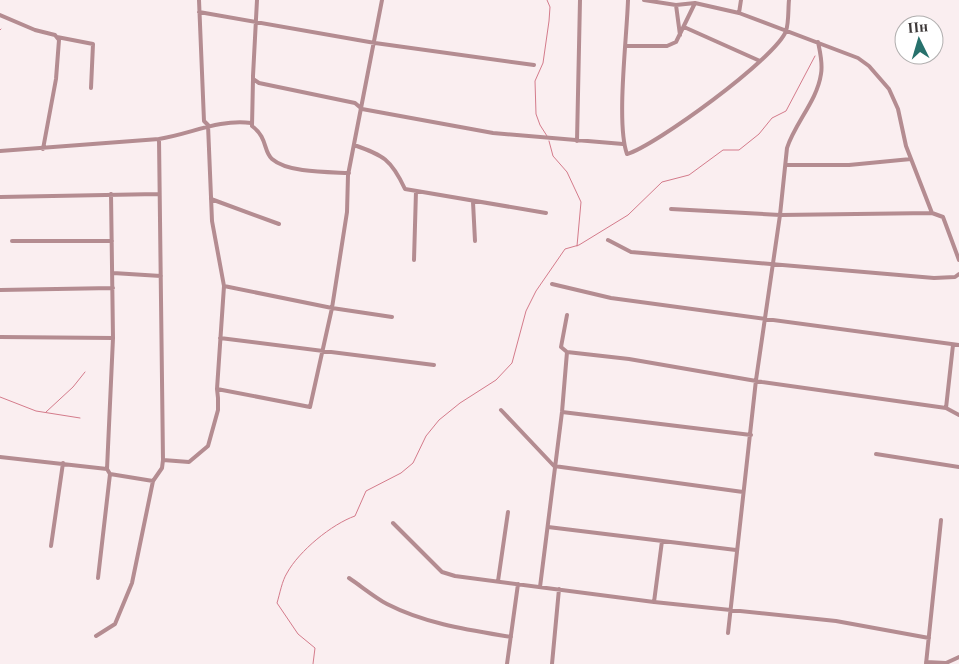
<svg xmlns="http://www.w3.org/2000/svg" width="959" height="664" font-family="'Playfair Display',serif">
<rect width="100%" height="100%" fill="#faeef0"/>
<g fill="none" stroke-linecap="round" stroke-linejoin="round">
<!-- stream -->
<path stroke="#d47b8b" stroke-width="1" d="M547 0 550 7 549 21 543 63 535 81 536 114 540 125 547 136
M0 30 1 29
M549 141 553 156 567 172 581 202 577 246
M0 397 36 411 80 418
M46 412 73 387 85 372
M313 664 315 648 298 634 277 603C280 593 282 581 287 573 299 551 332 524 355 516L366 491 401 473 413 463 426 436 439 420 460 403 496 380 512 363 526 311 536 291 565 249 579 245 628 215 662 182 689 175 723 150H739L759 134 772 118 786 111 815 56"/>
<!-- minor -->
<path stroke="#b48c91" stroke-width="4" d="M199 0 204 121 208 125 212 221 224 286 217 389 218 398V410L208 446 189 462 163 460 159 139C191 134 218 119 251 123
M257 0 253 76V79L259 83 355 103 362 109 493 133 623 144
M628 0C627 36 616 124 627 154 655 146 776 58 786 31 789 22 788 9 789 0
M644 0 676 5 695 3 739 13 858 58 869 66 889 89 898 109 906 146 932 213 943 217 959 260
M676 5 680 35
M199 12 375 43 534 65
M739 13 741 0
M0 15 35 30 55 35 59 40 56 79 43 149
M684 27 760 61
M57 37 93 44 91 88
M626 46H667L676 42 695 3
M253 79 252 126C268 138 263 151 272 159 288 173 328 172 349 173
M577 141 580 0
M354 145C383 155 391 159 405 189L546 213
M0 151 159 139
M786 165H849L911 159
M0 197 158 194
M211 199 279 224
M473 202 475 241
M671 209 780 215 932 213
M608 240 631 252 934 278 955 277 959 274
M12 241H112
M414 260 416 191
M113 273 161 276
M552 284 611 298 959 345
M224 286 332 308 392 317
M0 290 113 288
M567 315 561 347 567 352 629 359 762 382 946 408 959 415
M0 337 113 338
M220 338 434 365
M217 389 310 407 332 308 347 212 348 175 382 0
M946 408 953 345
M501 410 554 466 743 492
M562 412 751 435
M876 454 959 467
M0 457 107 469 110 474 153 481
M107 469 113 338 111 194
M393 523 442 572 455 576 654 602 836 621 929 638
M548 527 736 550
M51 546 63 463
M98 578 110 474
M349 578C361 586 374 597 387 604 426 624 469 630 511 637
M498 581 508 512
M540 587 562 412 567 352
M654 602 662 541
M728 633 756 380 780 215 787 148C795 123 817 101 821 74 823 63 820 52 818 42
M96 636 115 624 132 583 153 481 162 468 163 460
M926 662 946 663 959 657
M507 664 518 584
M552 664 559 589
M926 664 941 520"/>
</g>
<!-- north arrow -->
<g transform="translate(919 40) rotate(355)"><circle r="24" fill="#ffffff" stroke="#b1afaf"/>
<path d="M0-4L9 19L0 12L-9 19Z" fill="#27716c"/>
<text y="-8" font-size="14" font-weight="bold" text-anchor="middle" fill="#3d3838">Пн</text>
</g>
</svg>
